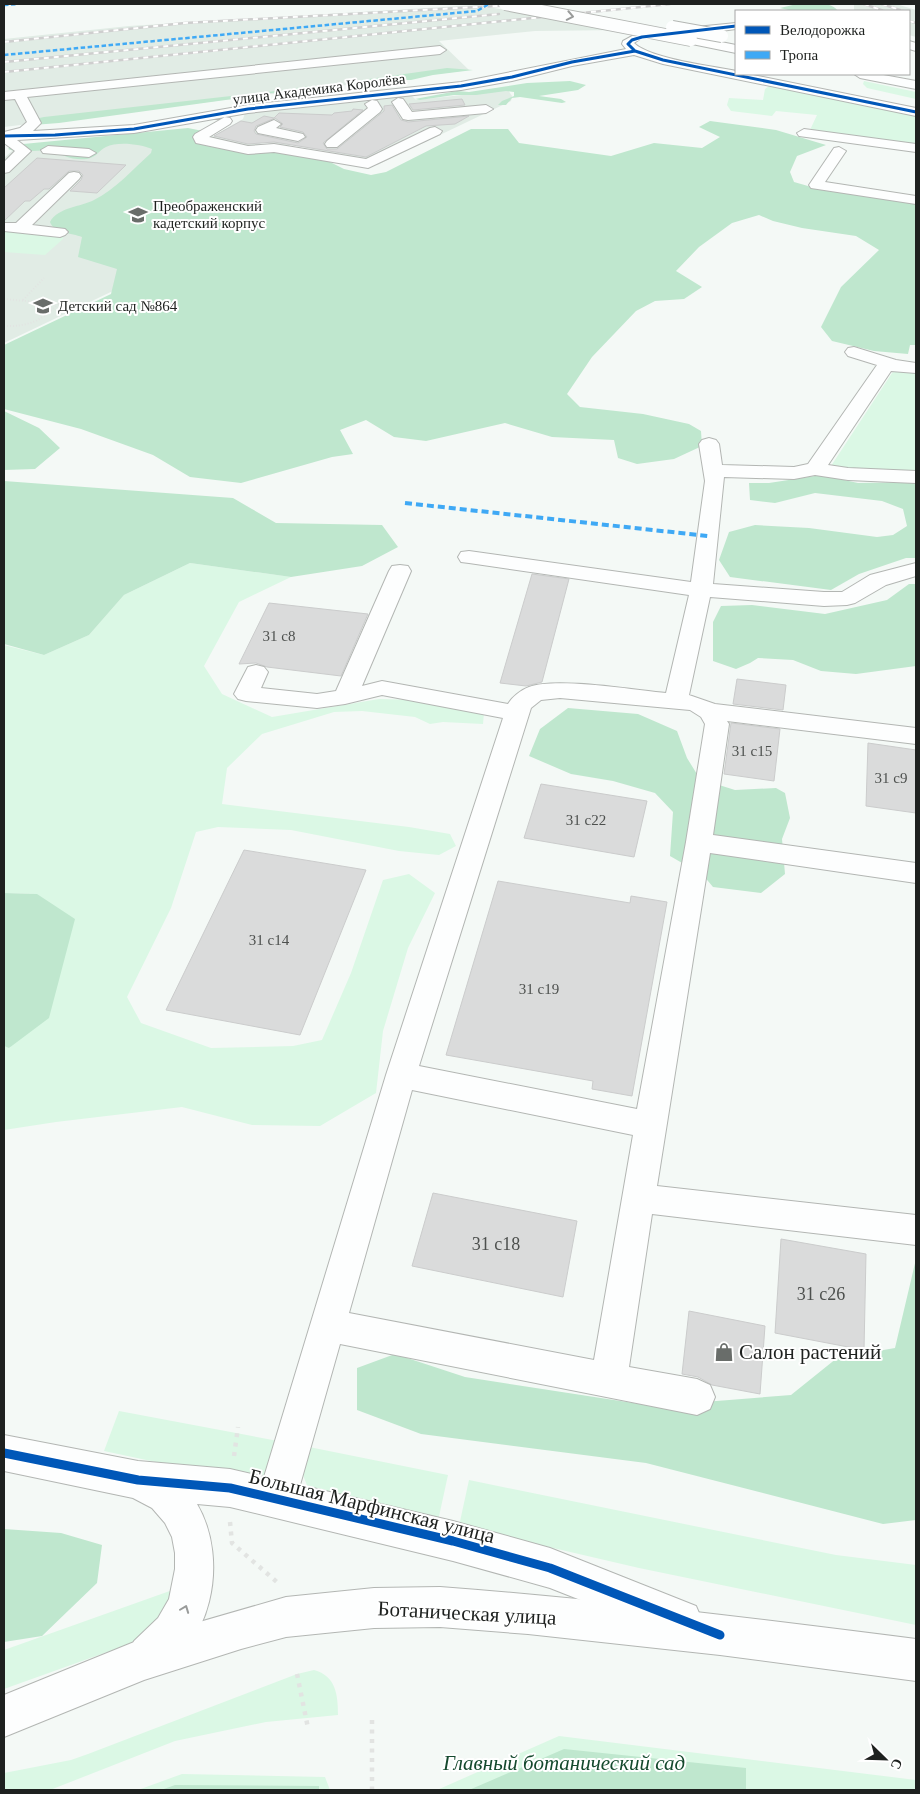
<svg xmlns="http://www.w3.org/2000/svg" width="920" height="1794" font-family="Georgia,serif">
<rect width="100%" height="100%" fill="#f4f9f6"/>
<!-- built -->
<path fill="#e1ece5" d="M851 4H896L916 10V37L909 35V11H857L854 10V5Z
M476 5 621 30 535 31 439 41 469 70 4 127V39L129 26Z
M508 90 512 96 511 101 377 165 365 159 291 145 287 147 263 142 253 148 208 139 243 119 245 113 405 95 412 96 416 100Z
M114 138 305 159 161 268 4 343V158L12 151Z"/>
<!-- green -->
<path fill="#dbf8e5" d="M864 81 916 92V99L867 88 863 84Z
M769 86 916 116V144L810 130 817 115 776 111 772 116 731 111 727 105 729 98 763 100 765 89Z
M4 231 56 235 63 236V239L45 255 4 252Z
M899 369 916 371V474L842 470 831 466 892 373Z
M190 563 291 577 239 602 204 666 222 694 272 717 379 699 420 700 484 713 483 724 443 722 430 724 415 717 362 711 334 712 262 734 227 768 222 804 409 827 450 834 456 846 439 855 399 851 291 830 218 827 196 832 171 908 127 997 141 1023 211 1048 293 1046 322 1040 351 973 383 880 409 874 435 893 408 948 383 1031 376 1093 320 1126 252 1125 182 1107 56 1122 4 1130V1046L10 1048 37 894 4 893V645L44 655 89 635 124 595Z
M119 1411 278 1441 266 1473 258 1479 231 1478 104 1451Z
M309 1447 448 1475 438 1521 308 1488 303 1475Z
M469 1480 836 1555 916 1565V1625L639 1568 459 1526Z
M181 1587 149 1637 4 1689V1650Z
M314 1670C336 1676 338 1695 338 1715L266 1722 175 1741 50 1790H4V1773L71 1760 88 1754 297 1674Z
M559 1736 916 1780V1790H437Z
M182 1774 325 1777 330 1790H138Z"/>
<!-- forest -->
<path fill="#bfe7ce" d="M797 4C810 4 830 0 838 11H793L780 8Z
M447 68 473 70 433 75 411 80H389L355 87 348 85 362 80Z
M570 81 586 85 578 90 539 96 561 99 566 102 562 103 520 97 512 98 506 105H498L502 101 514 96V92L506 91 476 95H454L420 100 415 99 457 91 469 92 527 83Z
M310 86 316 88 306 91 254 94Z
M240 95 246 96 240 98 59 123 33 125 30 120 44 117Z
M710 121 776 130 826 145 797 156 790 172 794 182 822 190 916 204V345H910L908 354 874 351 832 341 821 327 841 287 879 250 856 236 802 228 773 221 759 215 732 223 699 247 676 271 702 287 684 299 655 301 636 311 592 357 567 394 580 407 643 414 689 424 701 431 702 446 674 459 637 464 618 458 614 440 552 437 505 423 426 441 394 437 366 420 340 430 353 454 332 457 241 483 190 477 153 455 81 429 4 409V345L111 294 117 269 78 257 82 237C72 233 54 233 50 222 58 207 81 207 94 200 116 189 133 169 151 153L152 149C141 144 117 141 106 147 98 151 97 157 87 159 71 161 63 154 50 151 38 149 17 154 8 149L13 145 188 128 203 131V142L326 160 344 169 371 175 386 172 471 129H508L519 143 611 156 654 143 702 148 720 137 699 127Z
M4 411 39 428 60 448 35 469 4 470Z
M821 475 858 483 916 482V558H906L859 574 831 590 730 577 719 560 729 532 755 525 809 528 877 537 893 535 907 526 903 509 882 501 815 493 775 503 750 500 749 483H769Z
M4 481 233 498 276 523 382 525 398 547 362 566 291 577 190 563 124 595 89 635 44 655 4 644Z
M909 584H916V666L856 674 821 671 793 660 758 658 750 663 736 669 713 661V622L721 606 752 605 825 614 887 600Z
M568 708 638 714 677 731 687 758 700 779 735 790 776 788 785 793 790 818 782 839 785 874 761 893 713 887 703 875 670 856 673 812 655 793 613 781 571 774 529 756 540 729Z
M4 893 37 894 75 919 49 1018 9 1048 4 1046Z
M916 1259V1520L883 1524 646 1463 421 1434 357 1410V1368L395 1354 465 1377 653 1406 791 1395 837 1358 895 1348Z
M4 1529 61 1533 102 1545 97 1583 42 1636 4 1642Z
M564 1749 746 1768V1790H469Z
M175 1785 319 1786V1790H161Z"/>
<!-- building -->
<path fill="#dadbdb" stroke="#cbcccc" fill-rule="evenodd" d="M462 99 465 105 413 110 409 104Z
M392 105 401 120 408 122 469 116 455 124 426 126 366 157 274 142 248 144 214 136 241 121 252 123 264 116 274 118 279 113 332 115 334 113 352 111 353 109 363 110 323 143 327 149H337L384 111V106ZM275 118 283 124 280 127 303 132 307 137 298 143 256 134 254 131 256 126Z
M37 158 126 165 97 193 70 191 81 180 83 175 79 171H69L49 189H44L30 201H25L4 221V188Z
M532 574 569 579 542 682 526 686 500 683Z
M269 603 368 614 341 676 267 667 256 663 239 664Z
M737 679 786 685 783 710 733 704Z
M731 723 780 729 774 781 724 774Z
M868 743 916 750V813L866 806Z
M541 784 647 801 634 857 524 838Z
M244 850 366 870 300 1035 166 1010Z
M498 881 630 903 631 896 667 902 632 1096 592 1089 593 1081 446 1055Z
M433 1193 577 1221 563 1297 412 1266Z
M781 1239 866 1254 864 1350 775 1333Z
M689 1311 765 1326 760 1394 712 1385 698 1377 682 1374Z"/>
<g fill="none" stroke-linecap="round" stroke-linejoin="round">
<!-- minor casing -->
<g stroke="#b3b6b3" stroke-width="2">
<path id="minor" d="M736 23V29L676 37 670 33 676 29Z
M634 35 640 39 634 43C650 59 713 66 736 71V74H748L916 108V116L663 64 634 55 572 66 512 81 461 90 248 113 134 133 17 140 31 151 9 172 4 173V162L15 151 4 143V132L20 128 27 122 15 99 4 100V92L440 46 446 50 440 54 27 97 41 123 33 131 134 125 248 105 461 82 626 49 622 44 623 41Z
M909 41 916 43V51L909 49Z
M398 98 403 99 412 112 486 105 493 109 486 113 408 120 403 119 392 102Z
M372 100 377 101 382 109 380 112 337 147H327L325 144 327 141 368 108 365 104Z
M225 117 230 118 232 121 230 124 209 137 248 146 274 144 366 159 430 128 435 127 442 131 440 134 368 168 274 152 248 154 196 143 193 137 195 134Z
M274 120 281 124 276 128 303 134 305 137 298 141 258 133 256 130 258 127Z
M804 129 916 144V152L799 136 797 133Z
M48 146 89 149 96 153 89 157 43 153 41 150Z
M839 147 846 151 825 182 916 196V204L811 188 809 185 834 148Z
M74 172 79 173 81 176 79 179 32 225 65 229 68 232 65 235 60 237 4 231V223H16L69 173Z
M854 347 896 360 916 363V373L891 371 828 465 848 468 916 471V483L848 480 815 475 794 479 724 477 713 584 824 592H842L870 575 916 563V576L886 585 855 603 847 605 824 606 710 597 689 695 715 704 916 728V744L727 721 729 724 713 835 916 863V883L710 853 657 1186 916 1215V1245L652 1214 629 1367 697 1379 710 1385 715 1397 710 1409 697 1415 340 1344 300 1485 453 1521 550 1548 696 1606 702 1620 696 1634 682 1640 550 1588 453 1561 230 1507 197 1504C230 1560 212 1651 149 1677L134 1671 128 1656 134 1641 158 1618 169 1599 175 1569V1553L172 1537 165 1523 152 1508 133 1498 4 1471V1435L138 1461 230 1469 264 1477 386 1075 503 718 382 695 345 704 317 708 246 701 238 699 234 694 248 667 256 665 264 667 268 672 261 688 317 694 336 691 389 571 392 566 400 565 408 566 411 571 362 686 382 681 508 704C512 697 521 690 529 687 557 677 633 690 666 693L689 595 469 563 461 562 458 557 461 552 469 551 691 582 705 481 699 444 702 440 709 438 716 440 719 444 722 465 794 467 808 464 877 365 848 356 845 352 848 348ZM560 698 690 710 701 717 705 724 686 842 637 1109 419 1066 531 708 541 700ZM412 1090 633 1135 594 1360 349 1313Z"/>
</g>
<!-- major casing -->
<g stroke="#b3b6b3" stroke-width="2">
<path id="major" d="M691 36 736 45V53L687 43 685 40 687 37Z
M854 74H878L916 81V89L860 78Z
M440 1587C599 1599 758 1619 916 1639V1681L720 1655 528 1634 440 1627 374 1628 286 1637 241 1649 144 1680 4 1737V1695L144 1638 286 1597 374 1588Z"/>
</g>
<!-- path-far1 -->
<path stroke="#e2e4e2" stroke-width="2" stroke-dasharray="1 2" stroke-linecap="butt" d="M4 299 58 304C42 321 27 327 4 326
M23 300 44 278"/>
<!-- path -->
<path stroke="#e2e4e2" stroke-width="4.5" stroke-dasharray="4 5.5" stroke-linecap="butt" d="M234 1456 238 1427
M230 1522 232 1543 278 1583
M297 1674 308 1728
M372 1720V1790"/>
<!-- minor -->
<use href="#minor" fill="#fdfefe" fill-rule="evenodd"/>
<!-- major -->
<use href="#major" fill="#fdfefe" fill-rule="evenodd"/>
<!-- rail casing -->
<g stroke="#cecece" stroke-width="2.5">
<path id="rail" d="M864 4 884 11
M882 4 903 11
M909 21 916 23
M4 42 185 23 532 4
M4 62 499 14
M4 72 670 4"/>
</g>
<!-- rail -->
<use href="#rail" stroke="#fff" stroke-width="2" stroke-dasharray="5" stroke-linecap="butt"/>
<!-- major-bridge casing -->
<g stroke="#b3b6b3" stroke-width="14" stroke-linecap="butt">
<path id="major-bridge" d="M505 4 691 40
M672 27 722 36"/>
</g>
<!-- major-bridge -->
<use href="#major-bridge" stroke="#fdfefe" stroke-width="12"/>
<!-- quiet-far1 -->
<path stroke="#3fa9f5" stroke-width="2.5" stroke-dasharray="4.5 2.5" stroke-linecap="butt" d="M4 5 18 4
M4 55 477 11 489 4"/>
<!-- quiet -->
<path stroke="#3fa9f5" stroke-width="4" stroke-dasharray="7 4" stroke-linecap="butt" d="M405 503 708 536"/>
<!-- cycleway-far1 casing -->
<g stroke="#fff" stroke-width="4.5">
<path id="cycleway-far1" d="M736 26 642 37 632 40 628 44 635 51 663 60 916 112
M4 136 55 135 134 129 248 109 461 86 512 77 572 62 635 51"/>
</g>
<!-- cycleway casing -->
<g stroke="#fff" stroke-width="12">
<path id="cycleway" d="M4 1453 138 1480 230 1488 453 1541 550 1568 720 1635"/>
</g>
<!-- cycleway-far1 -->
<use href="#cycleway-far1" stroke="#0057b8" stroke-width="3"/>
<!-- cycleway -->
<use href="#cycleway" stroke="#0057b8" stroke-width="9"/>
</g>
<!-- one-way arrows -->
<defs><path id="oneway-chevron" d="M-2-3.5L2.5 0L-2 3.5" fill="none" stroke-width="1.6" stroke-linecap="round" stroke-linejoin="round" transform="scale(1.25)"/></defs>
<g stroke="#999b9a">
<use href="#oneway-chevron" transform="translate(570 16) rotate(11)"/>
<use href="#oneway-chevron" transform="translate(185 1609) rotate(-69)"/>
</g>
<!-- icons -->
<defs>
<g id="university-bare" transform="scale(1.5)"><path d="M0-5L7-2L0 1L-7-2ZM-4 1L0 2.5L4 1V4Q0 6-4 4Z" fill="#696d6a" stroke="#fff" stroke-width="2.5" paint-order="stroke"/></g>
<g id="school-bare" transform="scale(1.5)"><path d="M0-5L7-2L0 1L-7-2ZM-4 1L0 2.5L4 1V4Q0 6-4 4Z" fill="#696d6a" stroke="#fff" stroke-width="2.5" paint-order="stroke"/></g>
<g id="shop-bare" transform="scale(1.5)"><path d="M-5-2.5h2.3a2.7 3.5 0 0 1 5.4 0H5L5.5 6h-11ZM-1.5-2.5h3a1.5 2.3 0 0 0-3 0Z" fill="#696d6a" stroke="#fff" stroke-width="2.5" paint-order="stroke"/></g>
</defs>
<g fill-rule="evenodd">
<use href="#university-bare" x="138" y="215"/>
<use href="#school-bare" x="43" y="306"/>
<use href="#shop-bare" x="724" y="1352"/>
</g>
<g text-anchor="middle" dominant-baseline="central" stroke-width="4" stroke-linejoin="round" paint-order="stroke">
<!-- far-street labels -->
<g font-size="15" fill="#1e211f" stroke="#fff">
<text transform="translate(319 89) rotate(-7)">улица Академика Королёва</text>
</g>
<!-- far-poi labels -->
<g font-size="15" fill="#1e211f" stroke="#fff" text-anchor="start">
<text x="153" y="206">Преображенский<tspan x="153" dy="17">кадетский корпус</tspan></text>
<text x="58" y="306">Детский сад №864</text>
</g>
<!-- number labels -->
<g font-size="15" fill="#4d504e">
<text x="279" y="636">31 с8</text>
<text x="752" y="751">31 с15</text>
<text x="891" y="778">31 с9</text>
<text x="586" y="820">31 с22</text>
<text x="269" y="940">31 с14</text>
<text x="539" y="989">31 с19</text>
</g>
<!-- near-number labels -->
<g font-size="18" fill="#4d504e">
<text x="496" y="1244">31 с18</text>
<text x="821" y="1294">31 с26</text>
</g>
<!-- near-poi labels -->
<g font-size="21" fill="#1e211f" stroke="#fff" text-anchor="start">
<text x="739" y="1352">Салон растений</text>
</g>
<!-- near-street labels -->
<g font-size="21" fill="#1e211f" stroke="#fff">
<text transform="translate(372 1506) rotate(14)">Большая Марфинская улица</text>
<text transform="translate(467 1613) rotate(3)">Ботаническая улица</text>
</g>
<!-- near-park labels -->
<g font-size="21" font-style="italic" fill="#14492d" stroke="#fff">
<text x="564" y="1763">Главный ботанический сад</text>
</g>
</g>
<!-- border -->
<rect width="920" height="1794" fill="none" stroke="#1e211f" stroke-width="10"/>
<!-- legend -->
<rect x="735" y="10" width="175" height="65" fill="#ffffff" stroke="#a5a6a5"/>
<rect x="745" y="26" width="25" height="8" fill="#0057b8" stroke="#a5a6a5"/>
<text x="780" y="35" font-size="15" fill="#1e211f">Велодорожка</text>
<rect x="745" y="51" width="25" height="8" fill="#3fa9f5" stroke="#a5a6a5"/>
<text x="780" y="60" font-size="15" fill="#1e211f">Тропа</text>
<!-- north arrow -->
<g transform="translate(885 1759) rotate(113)" stroke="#ffffff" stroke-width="4" paint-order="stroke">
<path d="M0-4L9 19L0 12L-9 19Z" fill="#1e211f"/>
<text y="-8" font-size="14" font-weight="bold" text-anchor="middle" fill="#1e211f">С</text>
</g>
</svg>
